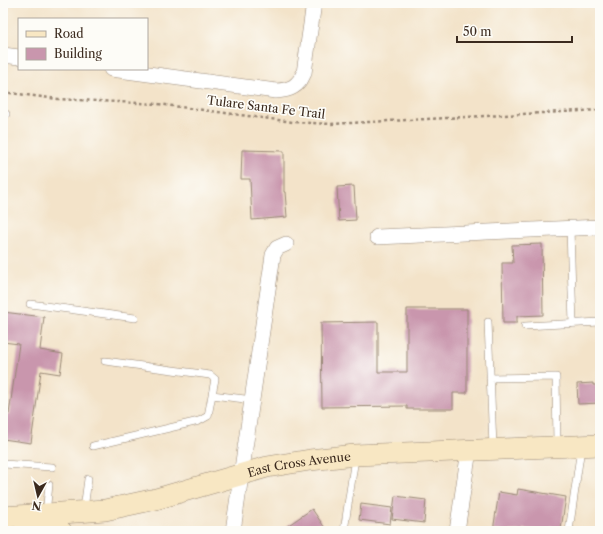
<svg xmlns="http://www.w3.org/2000/svg" width="603" height="534" font-family="'Libre Caslon Text',serif">
<rect width="100%" height="100%" fill="#fdfcf7"/>
<filter id="ink" filterUnits="userSpaceOnUse"><feTurbulence type="fractalNoise" baseFrequency=".025" numOctaves="2"/><feDisplacementMap in="SourceGraphic" scale="8" xChannelSelector="R" yChannelSelector="G"/><feConvolveMatrix kernelMatrix="1 2 1 2 8 2 1 2 1" color-interpolation-filters="sRGB"/></filter>
<filter id="wash" filterUnits="userSpaceOnUse"><feTurbulence type="fractalNoise" baseFrequency=".012" numOctaves="4" result="noise"/><feDisplacementMap in="SourceGraphic" scale="16" xChannelSelector="R" yChannelSelector="G"/><feGaussianBlur stdDeviation="0.9" result="paint"/><feColorMatrix in="noise" values="0 0 0 0 0 0 0 0 0 0 0 0 0 0 0 0 0 1.4 0 .05"/><feComposite in="paint" operator="in"/></filter>
<g filter="url(#wash)">
<rect width="100%" height="100%" fill="#f3e3c9"/>
<g id="blocks">
<!-- building -->
<path fill="#c996ad" d="M242 150 284 151V192H285L287 217 252 220 250 179H241Z
M354 186 356 220 339 221 337 187Z
M542 244 543 315 517 316V323H503L502 263H513L512 245Z
M407 309H467V393H453V409H407V406L322 407 321 323 378 322V372H407Z
M3 312 44 317 40 350 63 354 60 374 41 371 31 443 3 439V413L9 414 19 344 3 342Z
M593 383V385H600V403L578 404 577 384Z
M518 489 566 497 561 529 551 527V531L523 529V531H493L499 492 517 495Z
M395 496 426 500 424 523 392 519Z
M361 504 392 508 390 524 359 520Z
M312 509 327 531H280Z"/>
</g>
</g>
<g filter="url(#ink)">
<use href="#blocks" fill-opacity="0" stroke="#978674" stroke-width="1"/>
<g fill="none" stroke-linecap="round" stroke-linejoin="round">
<!-- lane casing -->
<g stroke="#978674" stroke-width="8">
<path id="lane" d="M3 114H6
M570 229 573 324
M30 304 135 318
M488 322 493 447
M525 326 600 322
M490 378 556 377 557 444
M212 395 253 400
M93 446 199 421 208 416 215 379 210 375 105 361
M3 464 52 467
M84 509 88 479
M46 513 49 485
M344 531 355 458
M569 531 581 448"/>
</g>
<!-- street casing -->
<g stroke="#978674" stroke-width="16">
<path id="street" d="M3 55 19 57
M111 69 276 91C290 90 298 87 304 73L314 3
M377 237 600 227
M233 531 273 255 277 248 286 244
M457 531 469 450"/>
</g>
<!-- secondary casing -->
<g stroke="#978674" stroke-width="22">
<g id="secondary">
<path id="s1" d="M3 517 105 510 156 499 267 467 310 460 355 455 600 445"/>
<path d="M25 523 61 531"/>
</g>
</g>
<!-- path -->
<path stroke="#978674" stroke-width="2.5" stroke-dasharray="3 3" stroke-linecap="butt" d="M3 92 58 99 158 104 293 122 331 124 600 110"/>
<!-- lane -->
<use href="#lane" stroke="#fff" stroke-width="7"/>
<!-- street -->
<use href="#street" stroke="#fff" stroke-width="15"/>
<!-- secondary -->
<use href="#secondary" stroke="#f8e7c3" stroke-width="21"/>
</g>
</g>
<g text-anchor="middle" dominant-baseline="central" stroke-width="3.5" stroke-linejoin="round" paint-order="stroke">
<!-- street labels -->
<g font-size="12" fill="#3b2a1e" stroke="#fdfcf7">
<text transform="translate(266 107) rotate(7)">Tulare Santa Fe Trail</text>
<text stroke="none"><textPath href="#s1" startOffset="302">East Cross Avenue</textPath></text>
</g>
</g>
<!-- margin -->
<rect width="603" height="534" fill="none" stroke="#fdfcf7" stroke-width="16"/>
<!-- legend -->
<rect x="18" y="18" width="130" height="52" fill="#fdfcf7" stroke="#afa8a0"/>
<rect x="26" y="31" width="20" height="6" fill="#f8e7c3" stroke="#afa8a0"/>
<text x="54" y="38" font-size="12" fill="#3b2a1e">Road</text>
<rect x="26" y="48" width="20" height="12" fill="#c996ad" stroke="#afa8a0"/>
<text x="54" y="58" font-size="12" fill="#3b2a1e">Building</text>
<!-- north arrow -->
<g transform="translate(38 496) rotate(188)" stroke="#fdfcf7" stroke-width="3" paint-order="stroke">
<path d="M0-3L7 15L0 10L-7 15Z" fill="#3b2a1e"/>
<text y="-6" font-size="11" font-weight="bold" text-anchor="middle" fill="#3b2a1e">N</text>
</g>
<!-- scale -->
<path d="M457 36v6h115v-6" fill="none" stroke="#3b2a1e" stroke-width="2"/>
<text x="463" y="36" font-size="12" fill="#3b2a1e" stroke="#fdfcf7" stroke-width="3" paint-order="stroke">50 m</text>
</svg>
